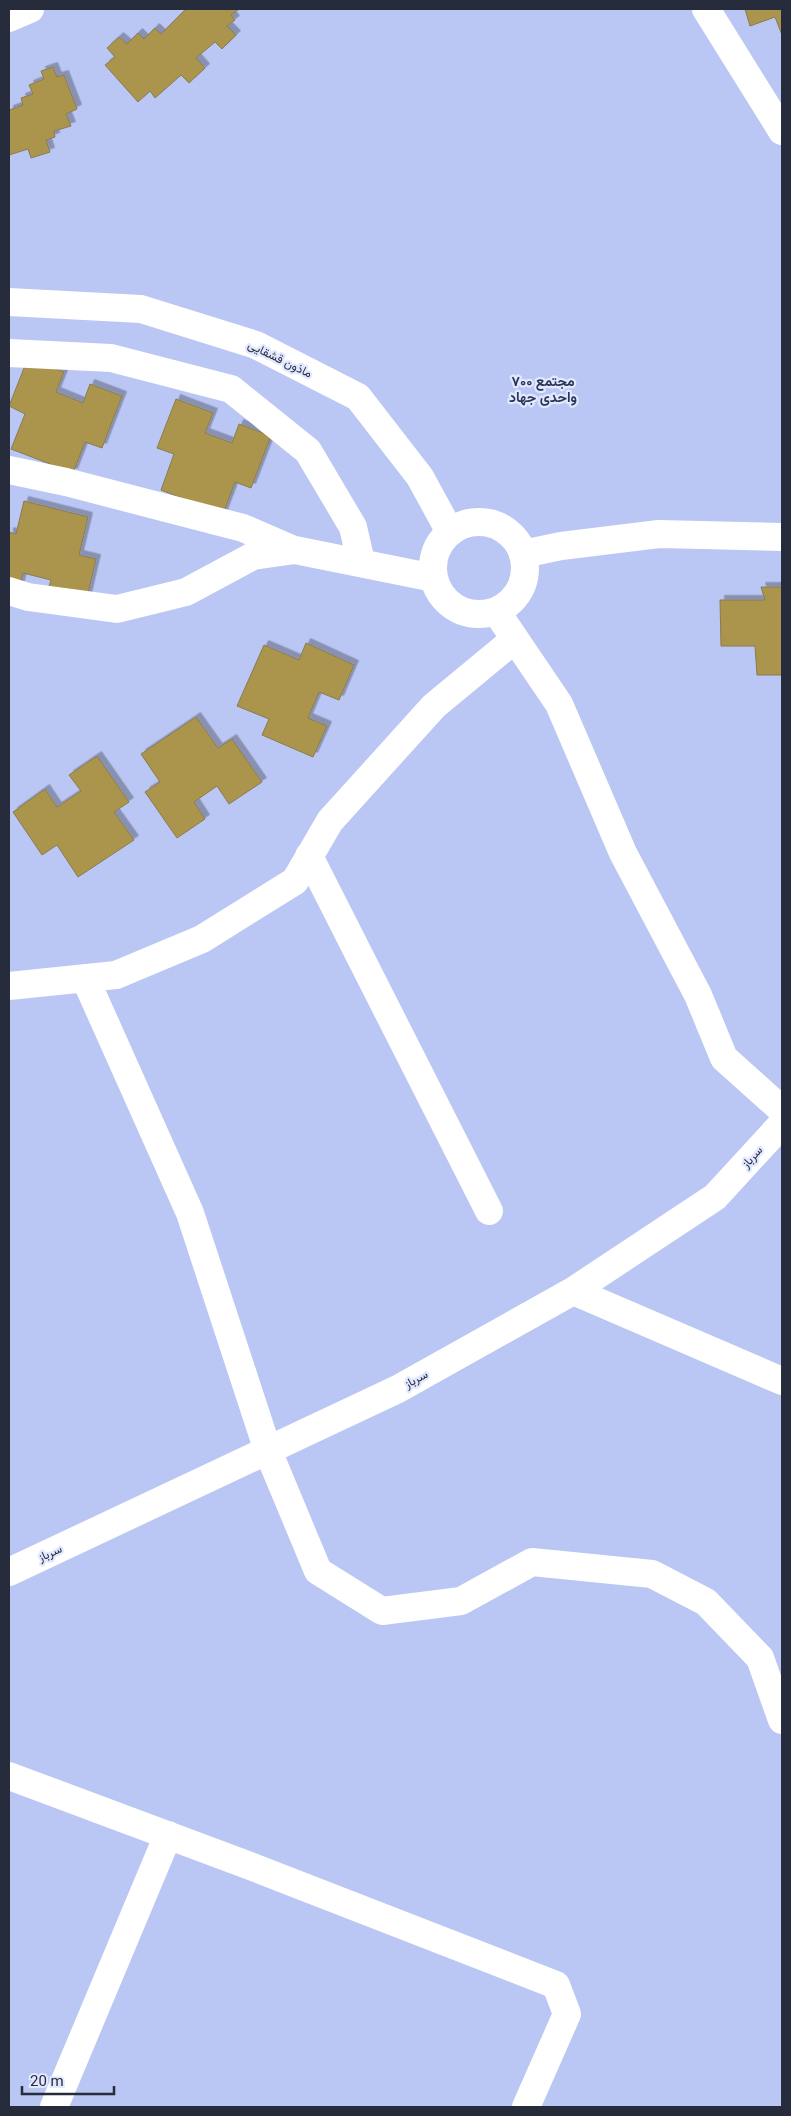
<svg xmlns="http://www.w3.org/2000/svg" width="791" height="2116" font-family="Roboto,Vazirmatn,sans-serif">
<defs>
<filter id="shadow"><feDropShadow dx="4.5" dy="-4.5" stdDeviation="0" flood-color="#0004"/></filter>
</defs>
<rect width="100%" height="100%" fill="#bac6f3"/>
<!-- building -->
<path fill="#ab954d" stroke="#897b4f" filter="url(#shadow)" d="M186 9H239L231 15 235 20 227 26 236 35 222 49 215 42 196 58 205 68 189 83 181 75 155 98 150 91 138 102 105 65 115 57 107 48 119 37 127 44 138 33 144 39 155 28 161 34Z
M745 9H782V35L775 17 750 26Z
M53 67 57 77 64 75 77 109 66 114 71 126 54 131 55 137 46 140 50 152 31 158 28 149 9 155V110L23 105 21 98 33 94 29 85 44 79 41 71Z
M28 358 64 372 56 392 83 403 90 384 122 396 102 448 85 442 73 473 11 449 25 414 9 406Z
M176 399 213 413 205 433 232 443 239 424 271 436 251 488 235 482 223 514 161 490 174 454 157 448Z
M24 501 88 517 79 555 96 559 84 610 45 600 51 580 23 573 18 592 9 590V532L16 534Z
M761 587H782V675H757L755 646H721L720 600H765Z
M306 643 354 665 339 700 319 692 308 718 327 726 313 757 262 735 269 719 237 706 264 645 299 660Z
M196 717 218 748 232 739 262 782 229 804 217 786 194 802 205 819 177 838 145 792 160 782 141 754Z
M97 756 129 802 114 812 134 840 78 877 57 845 42 855 13 812 45 789 57 807 81 791 69 775Z"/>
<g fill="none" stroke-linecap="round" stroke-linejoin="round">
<!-- minor -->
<path stroke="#fff" stroke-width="28" d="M706 9 782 131
M9 18 30 9
M9 302 141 309 256 345 358 397 420 477 450 532
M9 353 111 358 231 389 308 451 353 527 361 562
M9 470 66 482 243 528 294 550
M433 568a46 46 0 1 1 92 0a46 46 0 1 1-92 0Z
M523 554 561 546 659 534 782 537
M9 591 28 597 117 609 186 592 253 556 295 550 434 578
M496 611 559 704 623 853 698 995 724 1058 782 1110
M309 856 489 1211
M85 978 190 1213 268 1451 318 1571 382 1611 461 1601 532 1562 652 1574 706 1602 760 1658 782 1720
M9 986 116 975 202 939 295 881 330 821 434 706 515 639
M573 1291 782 1381
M9 1572 398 1389 573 1291 715 1197 782 1124
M9 1776 258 1869 556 1985 567 2014 526 2107
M54 2107 168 1835"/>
</g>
<g text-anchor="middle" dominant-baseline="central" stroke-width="4.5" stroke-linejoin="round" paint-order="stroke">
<!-- street labels -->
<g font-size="12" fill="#272c3d" stroke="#e1e8ff">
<text transform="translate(280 359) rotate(26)">ماذون قشقایی</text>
<text transform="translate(752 1157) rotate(-48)">سرباز</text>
<text transform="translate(416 1379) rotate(-29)">سرباز</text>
<text transform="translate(50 1553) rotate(-25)">سرباز</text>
</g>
<!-- neighbourhood labels -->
<g font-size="14" font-weight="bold" fill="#2c3558" stroke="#e1e8ff">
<text x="543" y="381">مجتمع ۷۰۰<tspan x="543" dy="16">واحدی جهاد</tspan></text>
</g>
</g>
<!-- border -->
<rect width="791" height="2116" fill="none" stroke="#272c3d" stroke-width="20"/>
<!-- scale -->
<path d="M22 2086v8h92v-8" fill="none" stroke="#272c3d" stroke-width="2.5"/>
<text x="30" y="2086" font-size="15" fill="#272c3d" stroke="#e1e8ff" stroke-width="4" paint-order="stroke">20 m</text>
</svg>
